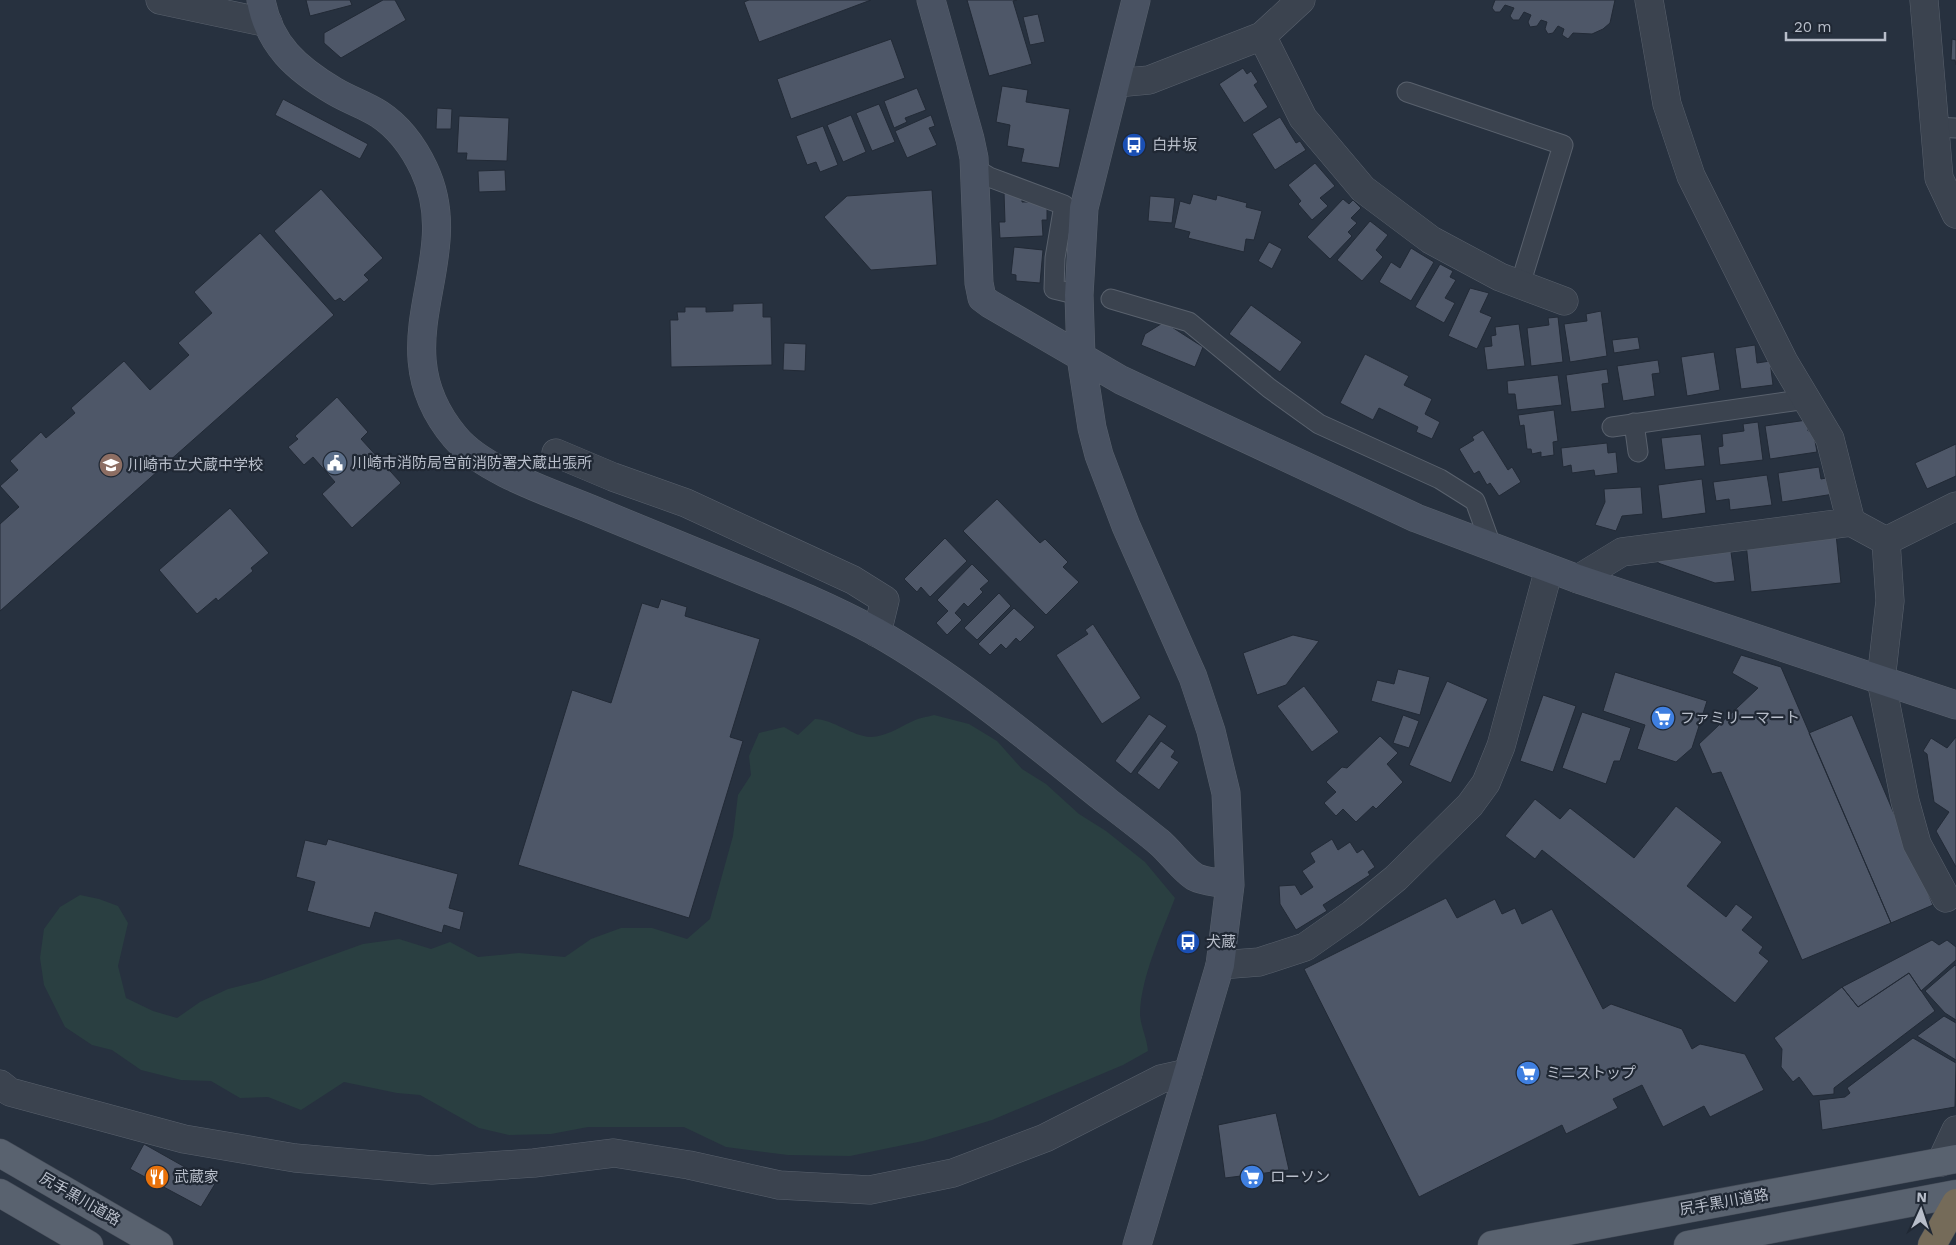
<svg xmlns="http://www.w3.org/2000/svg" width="1956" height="1245" font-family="'Work Sans','Noto Sans JP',sans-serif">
<rect width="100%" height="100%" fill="#27313f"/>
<!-- green -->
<path fill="#2a3f41" d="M934 715 969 724 997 741 1022 769 1046 784 1079 814 1106 831 1145 862 1175 898C1162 932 1141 977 1140 1013 1140 1025 1147 1038 1148 1051L1123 1065 992 1120 923 1141 850 1156 788 1155 726 1147 684 1127H588L551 1134 509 1135 479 1128 420 1095 397 1093 344 1082 301 1110 268 1097 240 1098 211 1081 181 1080 141 1070 112 1050 92 1045 65 1027 44 985 40 958 44 929 60 907 80 895 99 899 118 906 128 923 118 966 126 998 153 1011 177 1018 200 1002 228 989 260 981 363 944 399 939 431 949 450 942 478 957 519 953 565 957 591 939 621 928H652L687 939 710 919 733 836 738 795 751 775 749 756 759 733 784 727 798 735 815 719C835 720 851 736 871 737 885 737 900 727 911 722 918 718 927 717 934 715Z"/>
<!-- building -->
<path fill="#4e5768" stroke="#222a36" d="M306 0H350L352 5 310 16Z
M383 0H395L406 20 341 58 324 43V33Z
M749 0H871L759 42 744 2Z
M967 0H1017L1013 1 1032 64 989 76Z
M1495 0H1615L1610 23 1603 29 1592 34 1573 33 1568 39 1562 35 1564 29 1558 26 1553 33 1548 34 1545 29 1547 22 1541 20 1537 26 1530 27 1528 22 1531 15 1524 12 1519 20H1513L1510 16 1514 8 1505 5 1500 12H1495L1492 8Z
M1038 14 1045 42 1030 45 1023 17Z
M891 39 905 78 791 119 777 79Z
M1952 39 1956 40V65L1955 60H1951Z
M1243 68 1247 74 1251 71 1258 82 1254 85 1268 107 1244 123 1219 84Z
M1002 86 1028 90 1026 102 1070 109 1059 168 1021 162 1024 149 1007 146 1010 125 996 122Z
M917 88 926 110 905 118 907 122 894 128 884 101Z
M283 99 368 144 360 159 275 115Z
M879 104 895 142 872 151 856 113Z
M437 108 452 109 451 129H436Z
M851 115 866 152 843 162 827 125Z
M931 115 935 126 929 128 937 145 907 158 895 131Z
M459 116 509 118 507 161 466 160 467 153H457Z
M1280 117 1296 143 1300 141 1306 150 1275 170 1252 134Z
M823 126 838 165 820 172 816 162 807 165 796 136Z
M1315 163 1335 186 1320 198 1328 206 1312 220 1298 204 1301 201 1288 185Z
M505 170 506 191 479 192 478 171Z
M321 189 383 258 364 275 369 280 344 302 340 298 335 301 274 231Z
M932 190 937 265 871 270 824 217 847 196Z
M1004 192H1022V202H1043L1047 205V220H1042L1043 236 1000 238 999 222H1005Z
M1193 194 1216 200 1217 195 1247 203 1246 207 1262 211 1254 240 1246 239 1244 252 1188 238 1190 232 1174 228 1180 201 1190 204Z
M1150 196 1175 198 1172 223 1148 221Z
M1343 199 1349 204 1353 200 1361 208 1351 218 1357 223 1348 232 1352 236 1330 259 1307 237Z
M1370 221 1388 235 1376 250 1383 257 1362 281 1337 260Z
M260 233 334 315 0 611V524L19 507 0 486 18 470 10 461 41 432 46 438 75 413 71 408 124 361 150 390 189 355 178 343 212 313 194 292Z
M1269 242 1282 249 1272 269 1258 261Z
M1014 247 1043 250 1040 283 1016 281V275L1011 274Z
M1411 248 1434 262 1411 301 1379 282 1391 262 1400 268Z
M1440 264 1453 271 1450 277 1456 280 1445 298 1455 303 1444 323 1415 307Z
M1470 288 1489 293 1480 312 1492 317 1477 349 1448 336Z
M763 303V317H771L772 365 671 367 670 320H678L677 312H685V307H706V312L733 311V304Z
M1251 305 1302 342 1280 372 1229 334Z
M1601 311 1607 356 1570 362 1564 324 1587 321 1586 314Z
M1558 317 1563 362 1531 366 1527 328 1549 325 1548 318Z
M1164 322 1203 347 1195 367 1141 345 1145 334Z
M1519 324 1525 366 1487 370 1484 347 1492 346 1491 336 1496 335 1495 327Z
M1638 337 1640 349 1614 353 1612 340Z
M784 343 806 344 805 371 783 370Z
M1755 345 1757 363 1770 361 1773 385 1741 389 1735 348Z
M1714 352 1720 390 1687 396 1681 357Z
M1365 354 1409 376 1404 385 1432 399 1425 414 1440 422 1432 439 1416 432 1418 427 1379 408 1373 420 1340 403Z
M1658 360 1660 373 1652 374 1655 396 1623 401 1617 366Z
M1607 369 1609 383 1602 384 1605 408 1571 412 1566 375Z
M1558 375 1562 405 1517 410 1515 394H1508L1507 381Z
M337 397 368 432 361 439 401 483 352 528 322 494 335 482 313 457 304 465 288 447 298 439 295 436Z
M1554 410 1558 441 1553 442 1554 455 1541 457V452L1532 454 1531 449H1527L1524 425 1520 426 1518 415Z
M1807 420 1808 431 1813 430 1817 452 1770 459 1765 426Z
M1758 422 1763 460 1720 465 1718 447 1723 446 1722 434 1744 431 1743 424Z
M1483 430 1508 470 1512 467 1521 482 1499 496 1490 483 1487 485 1479 471 1474 474 1459 449 1474 440 1472 437Z
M1701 434 1705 466 1665 470 1661 438Z
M1607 443 1608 453 1616 452 1618 473 1595 476 1594 470 1572 473 1571 465 1563 467 1561 448Z
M1956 444V476L1927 489 1915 463Z
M1819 467 1821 479 1831 477 1834 494 1782 502 1778 473Z
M1767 475 1772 505 1730 510 1729 499 1716 501 1713 482Z
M1702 479 1706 513 1662 519 1658 485Z
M1641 487 1643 514 1622 516 1616 531 1595 525 1605 502 1604 489Z
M997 499 1040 543 1045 539 1068 562 1063 567 1079 582 1046 615 963 531Z
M230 508 269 553 251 568 253 571 218 601 216 598 197 614 159 570Z
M1836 534 1841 583 1751 592 1746 543Z
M945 538 967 561 930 597 921 587 917 592 904 579Z
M1730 545 1735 581 1715 583 1658 563 1657 555Z
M972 564 989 581 980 589 983 592 968 607 964 603 955 613 962 620 947 635 936 623 948 611 937 600Z
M999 593 1011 606 977 640 964 628Z
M661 599 687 607 685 616 760 639 730 737 743 741 689 918 518 865 572 690 611 703 642 603 658 608Z
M1014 608 1035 627 1020 642 1016 638 1006 649 1001 644 990 655 978 644Z
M1093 624 1141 698 1102 724 1056 655 1088 634 1085 630Z
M1293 635 1319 641 1286 685 1257 695 1243 653Z
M1741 655 1781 667 1891 923 1802 960 1721 772 1712 774 1699 744 1758 688 1732 673Z
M1398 669 1430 677 1420 715 1371 701 1377 680 1394 684Z
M1615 672 1707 701 1692 748 1676 762 1637 749 1645 725 1603 711Z
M1447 681 1488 699 1451 783 1409 765Z
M1304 686 1339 732 1312 752 1277 706Z
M1543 695 1576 706 1553 772 1520 761Z
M1582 712 1631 728 1620 761H1614L1606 784 1562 768Z
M1149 714 1167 726 1131 774 1115 761Z
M1403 715 1419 721 1409 748 1393 743Z
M1852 715 1933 905 1891 923 1809 733Z
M1380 736 1398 753 1387 764 1403 782 1376 809 1373 806 1356 822 1343 809 1336 816 1324 803 1336 792 1326 782 1342 767 1347 768Z
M1956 737V867L1936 831 1949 812 1934 802 1927 754 1923 751 1931 738 1947 748Z
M1161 741 1175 751 1171 757 1179 762 1159 790 1137 773Z
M1535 799 1560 819 1570 808 1634 858 1676 806 1722 842 1687 886 1726 917 1736 904 1753 917 1742 930 1763 947 1759 953 1769 961 1735 1003 1542 850 1535 859 1505 836Z
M328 839 458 874 449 908 464 912 460 930 444 925 442 933 375 912 370 928 307 911 315 882 296 877 305 840 326 845Z
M1332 839 1338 850 1350 842 1357 853 1363 849 1375 867 1368 872 1370 875 1323 905 1327 911 1296 930 1280 904 1279 886 1295 885 1301 895 1313 887 1302 871 1315 862 1310 853Z
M1446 898 1457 918 1495 899 1502 914 1515 908 1522 924 1552 909 1603 1009 1611 1004 1682 1029 1692 1049 1700 1044 1745 1054 1764 1090 1710 1117 1704 1106 1663 1127 1642 1085 1613 1099 1618 1108 1566 1134 1562 1125 1419 1197 1304 969Z
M1932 940 1939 945 1947 940 1956 947V960L1921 991 1909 973 1858 1007 1842 987Z
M1955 965 1956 966V1020L1945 1013 1925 991Z
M1909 973 1935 1011 1834 1088V1094L1813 1096 1799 1077 1793 1082 1781 1067 1782 1049 1774 1038 1842 987 1858 1007Z
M1944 1016 1956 1023V1060L1917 1036Z
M1913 1038 1956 1063 1955 1107 1822 1130 1819 1100 1845 1097 1850 1093 1847 1088Z
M1276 1113 1289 1170 1225 1178 1218 1125Z
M144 1144 215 1184 201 1207 130 1169Z"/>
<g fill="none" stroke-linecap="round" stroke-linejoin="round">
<!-- lane casing -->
<g stroke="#59616d" stroke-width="21">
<path id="lane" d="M1407 92 1563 145 1520 285
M1934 127 1956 128
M974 168 989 177 1064 205 1055 258 1054 289 1079 295
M1111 299 1189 322 1269 388 1319 424 1440 479 1475 501 1492 548
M1634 423 1638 452
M1612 427 1807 399"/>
</g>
<!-- street casing -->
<g stroke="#59616d" stroke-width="29">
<path id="street" d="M160 0 268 23
M1649 0 1667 104 1691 176 1784 362 1830 439 1851 522 1886 541
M1924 0 1939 178 1956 214
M1262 36 1303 118 1363 189 1431 240 1500 277 1564 301
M1116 83 1149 80 1262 36 1301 0
M556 453 613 477 686 503 853 580 885 600 877 633
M1886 541 1890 601 1881 680 1905 801 1917 844 1946 898
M1886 541 1956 506
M1578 579 1622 552 1851 522
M1220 965 1259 962 1305 947 1352 914 1396 878 1470 805 1486 783 1501 746 1549 569
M0 1084 10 1092 184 1139 295 1158 432 1170 534 1163 614 1153 689 1165 779 1185 870 1190 953 1173 1045 1138 1161 1079 1188 1073
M1941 1162 1956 1130"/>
</g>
<!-- secondary casing -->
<g stroke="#59616d" stroke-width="29">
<path id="secondary" d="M261 0C269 45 297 69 334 91 349 100 365 105 379 114 399 127 414 148 424 169 468 262 376 343 455 437 483 471 552 493 593 510 642 530 690 550 739 570 786 589 832 608 876 632 959 679 1034 743 1108 802 1125 815 1142 828 1159 842 1170 851 1183 870 1195 877 1204 882 1219 882 1230 885
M931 0 970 139 974 158 979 283 982 298 990 304 1121 380 1416 518 1578 579 1956 705
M1136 0 1084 208 1079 295 1081 357 1092 428 1099 455 1126 526 1193 677 1211 731 1226 793 1230 885 1220 965 1137 1245"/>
</g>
<!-- primary casing -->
<g stroke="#454c58" stroke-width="29">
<path id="primary" d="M0 1153 159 1245
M0 1193 89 1245
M1492 1245 1956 1159
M1688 1245 1956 1194"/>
</g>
<!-- highway casing -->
<g stroke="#464e5a" stroke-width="29">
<path id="highway" d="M1932 1245 1956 1203"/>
</g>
<!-- lane -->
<use href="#lane" stroke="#3b434f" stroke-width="19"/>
<!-- street -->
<use href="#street" stroke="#3b434f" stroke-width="28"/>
<!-- secondary -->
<use href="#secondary" stroke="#495262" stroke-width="28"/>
<!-- primary -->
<use href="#primary" stroke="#59626f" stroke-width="28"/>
<!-- highway -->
<use href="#highway" stroke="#756b59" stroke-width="28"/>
</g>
<!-- icons -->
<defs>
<g id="bus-disc" transform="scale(1.25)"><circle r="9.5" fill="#1a4fb4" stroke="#202834"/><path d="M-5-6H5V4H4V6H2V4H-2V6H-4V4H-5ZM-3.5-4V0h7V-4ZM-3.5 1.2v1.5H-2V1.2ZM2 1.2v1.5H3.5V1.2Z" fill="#fff"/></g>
<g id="civic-disc" transform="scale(1.25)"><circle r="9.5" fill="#5c6f8a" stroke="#202834"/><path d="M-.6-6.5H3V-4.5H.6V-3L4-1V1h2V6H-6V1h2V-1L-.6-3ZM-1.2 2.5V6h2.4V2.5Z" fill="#fff"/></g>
<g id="school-disc" transform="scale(1.25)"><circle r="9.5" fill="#8d6e63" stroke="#202834"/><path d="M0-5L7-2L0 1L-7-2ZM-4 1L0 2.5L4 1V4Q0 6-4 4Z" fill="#fff"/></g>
<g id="supermarket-disc" transform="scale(1.25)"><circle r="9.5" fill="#3f7fe0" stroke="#202834"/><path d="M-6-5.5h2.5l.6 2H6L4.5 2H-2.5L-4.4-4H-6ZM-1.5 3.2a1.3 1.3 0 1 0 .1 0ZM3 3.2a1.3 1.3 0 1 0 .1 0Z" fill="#fff"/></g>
<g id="restaurant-disc" transform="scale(1.25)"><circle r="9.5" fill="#e8710a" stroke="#202834"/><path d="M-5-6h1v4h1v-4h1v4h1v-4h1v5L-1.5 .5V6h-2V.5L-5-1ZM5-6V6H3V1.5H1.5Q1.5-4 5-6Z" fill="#fff"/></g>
</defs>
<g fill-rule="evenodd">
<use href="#bus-disc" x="1134" y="145"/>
<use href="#civic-disc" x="335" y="463"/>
<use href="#school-disc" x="111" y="465"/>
<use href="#supermarket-disc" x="1663" y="718"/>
<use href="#bus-disc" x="1188" y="942"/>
<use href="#supermarket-disc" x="1528" y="1073"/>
<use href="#restaurant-disc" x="157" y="1177"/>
<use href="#supermarket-disc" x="1252" y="1177"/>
</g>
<g text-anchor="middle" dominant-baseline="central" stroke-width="4.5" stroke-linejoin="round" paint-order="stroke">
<!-- poi labels -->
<g font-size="15" fill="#b8beca" stroke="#202834" text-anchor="start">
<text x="1152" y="145">白井坂</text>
<text x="352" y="463">川崎市消防局宮前消防署犬蔵出張所</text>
<text x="128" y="465">川崎市立犬蔵中学校</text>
<text x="1680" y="718">ファミリーマート</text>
<text x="1206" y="942">犬蔵</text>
<text x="1546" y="1073">ミニストップ</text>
<text x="174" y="1177">武蔵家</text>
<text x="1270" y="1177">ローソン</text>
</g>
<!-- street labels -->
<g font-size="15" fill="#b8beca" stroke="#202834">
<text transform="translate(80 1199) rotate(30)">尻手黒川道路</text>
<text transform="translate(1724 1202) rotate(-10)">尻手黒川道路</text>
</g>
</g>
<!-- north arrow -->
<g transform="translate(1921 1210) rotate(3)" stroke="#202834" stroke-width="4" paint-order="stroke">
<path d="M0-4L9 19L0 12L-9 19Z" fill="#b8beca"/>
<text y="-8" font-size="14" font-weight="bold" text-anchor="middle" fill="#b8beca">N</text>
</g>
<!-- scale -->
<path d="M1786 32v8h99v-8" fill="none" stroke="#b8beca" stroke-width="2.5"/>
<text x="1794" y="32" font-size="15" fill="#b8beca" stroke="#202834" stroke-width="4" paint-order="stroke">20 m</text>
</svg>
